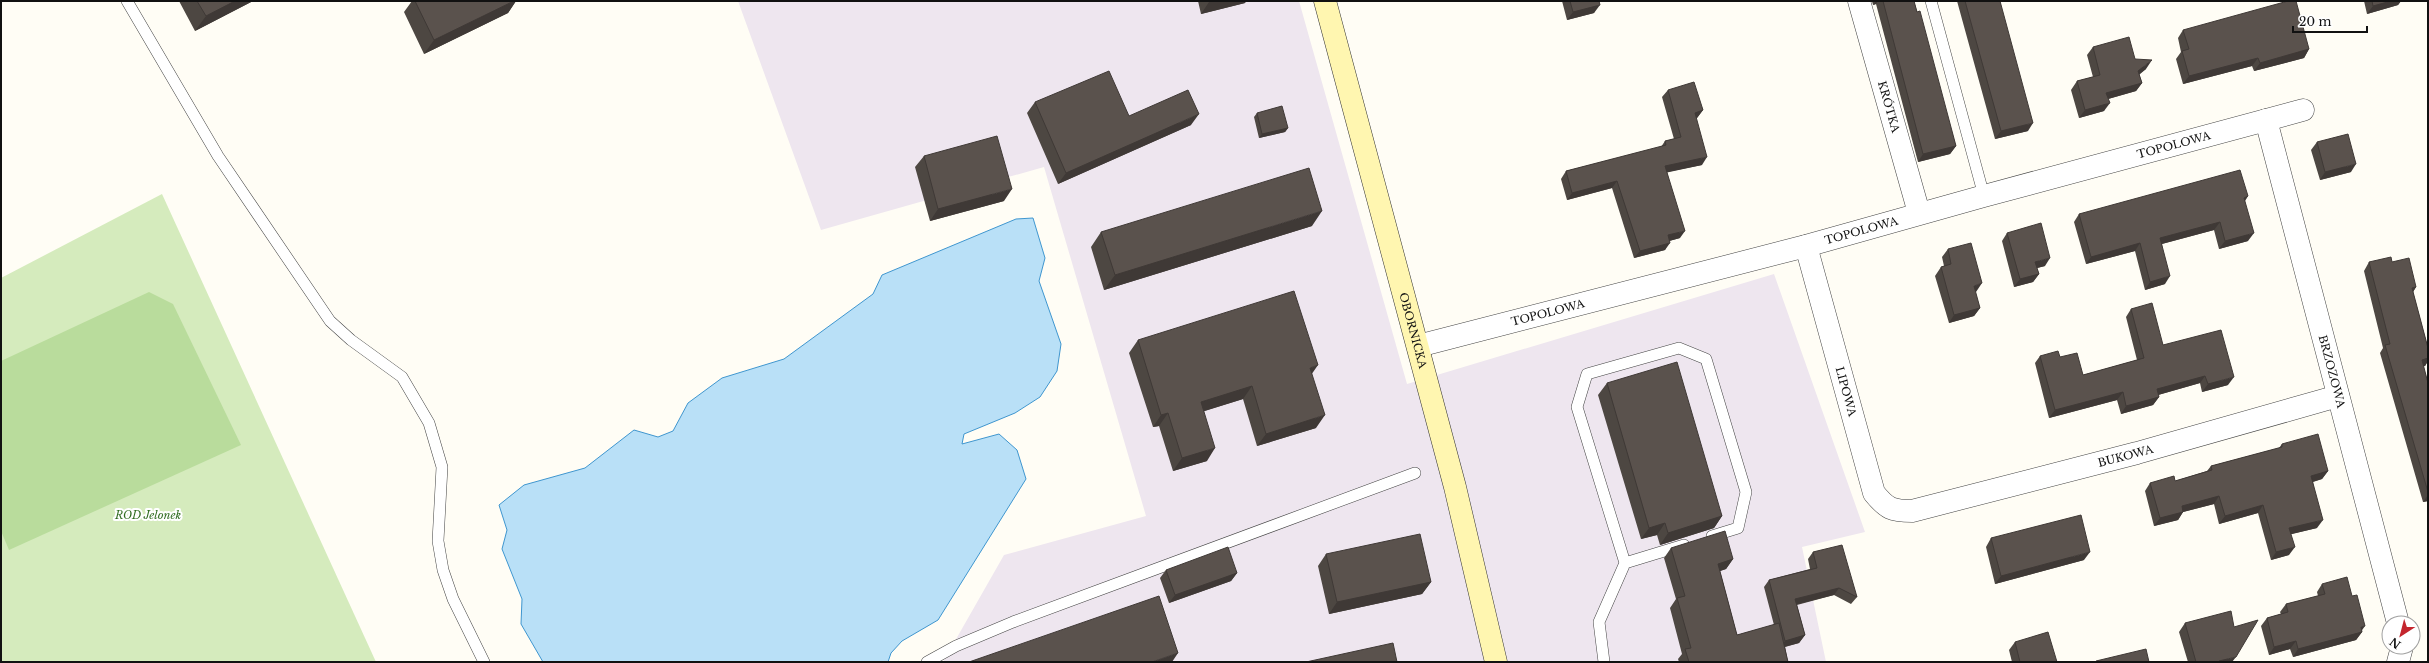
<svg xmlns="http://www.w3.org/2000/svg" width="2429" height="663" font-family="'Libre Baskerville',serif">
<rect width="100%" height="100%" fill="#fffdf5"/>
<!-- industrial -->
<path fill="#eee6ef" d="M738 1H1299L1407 384 1774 274 1865 532 1802 547 1826 662H943L1004 555 1146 516 1044 167 821 230Z"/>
<!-- green -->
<path fill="#d5ebbd" d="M162 194 376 662H1V278Z"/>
<!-- forest -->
<path fill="#b9dc9c" d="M149 292 173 304 241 445 9 550 1 531V361Z"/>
<!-- water -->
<path fill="#b9e0f7" stroke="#3f96cf" d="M1033 218 1045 258 1039 281 1061 344 1057 371 1040 397 1015 413 964 434 962 444 999 434 1017 450 1026 479 938 620 902 641 891 653 888 662H543L521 624 522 599 502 549 507 530 499 505 524 485 585 468 634 430 658 437 673 431 688 403 722 378 784 359 873 294 882 275 1016 219Z"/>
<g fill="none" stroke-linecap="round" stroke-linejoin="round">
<!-- service casing -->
<g stroke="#444" stroke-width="12">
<path id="service" d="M127 1 218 156 330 321 351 340 402 377 429 423 442 467 438 541 443 570 453 599 484 662
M1931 1 1984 196
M1625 563 1684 545
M927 662 956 646 1013 622 1415 473
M1604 662 1599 622 1625 563 1577 407 1587 374 1679 348 1706 359 1746 492 1738 528 1712 536"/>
</g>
<!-- minor casing -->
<g stroke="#444" stroke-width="23">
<g id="minor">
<path id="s1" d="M1859 1 1919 213"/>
<path id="s2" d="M2266 120 2398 623"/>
<path id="s3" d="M1806 246 1874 493C1887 509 1892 511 1912 511L2137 453 2338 396"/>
<path id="s4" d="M1418 346 1806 246 1984 196 2303 110"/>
<path d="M2398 662 2402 647"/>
</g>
</g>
<!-- secondary casing -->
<g stroke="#333" stroke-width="23">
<g id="secondary">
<path id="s5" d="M1325 1 1455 487 1496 662"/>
</g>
</g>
<!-- service -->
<use href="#service" stroke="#fff" stroke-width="11"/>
<!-- minor -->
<use href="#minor" stroke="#fff" stroke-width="22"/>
<!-- secondary -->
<use href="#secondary" stroke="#fff6b0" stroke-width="22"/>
</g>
<!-- wall -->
<path fill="#4d4742" d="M179 1H253L195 31Z
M412 1H516L508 13 424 54 404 12Z
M1198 1H1246L1245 3 1201 14Z
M1562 1H1599L1594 13 1567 20Z
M1872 1H1914L1956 146 1950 154 1918 162 1876 4 1873 5Z
M1957 1H2000L2028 131 1995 139Z
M2364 1H2401L2398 5 2367 14Z
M2183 30 2309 49 2304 58 2254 71 2252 66 2183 84 2176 59 2181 52 2178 38Z
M2093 47 2135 59 2146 69 2139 74 2142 83 2136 91 2108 99 2104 111 2079 118 2071 90 2077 81 2093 77 2087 55Z
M1668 90 1703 110 1697 118H1696L1702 165 1667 172 1680 238 1669 241 1665 250 1634 258 1612 188 1567 200 1561 179 1566 171 1661 147 1665 141 1674 139 1662 97Z
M1035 102 1129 116 1191 125 1058 184 1027 113Z
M1257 113 1288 128 1285 132 1259 138 1254 117Z
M2317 142 2351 172 2320 180 2311 150Z
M924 156 1004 201 930 221 915 167Z
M2248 196 2245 201 2248 241 2219 249 2214 230 2162 244 2165 284 2145 290 2135 251 2086 264 2074 222 2079 214Z
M1312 226 1104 290 1091 247 1101 232Z
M2007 233 2045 266 2037 268 2039 274 2033 282 2014 287 2002 241Z
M1948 249 1976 292H1975L1980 308 1974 316 1949 323 1935 276 1941 267 1944 266 1942 257Z
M2369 262H2392L2416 287 2413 292 2428 348V361L2425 366H2423L2428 383V501L2423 502 2380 353 2383 348 2364 271Z
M2131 309 2163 345 2228 385 2202 392 2200 383 2158 395 2159 397 2153 405 2121 414 2117 400 2049 418 2035 363 2040 356 2060 357 2083 375 2137 360 2126 317Z
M1138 340 1312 374 1316 428 1257 446 1243 399 1204 411 1207 461 1173 471 1159 426 1153 427 1129 353Z
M1607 383 1722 516 1714 528 1660 545 1657 535 1641 539 1598 395Z
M2282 444 2328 471 2322 479 2313 482 2317 528 2291 534 2289 555 2271 560 2258 513 2219 524 2214 504 2183 512 2178 520 2154 526 2145 491 2150 483 2175 481 2207 471 2211 466 2279 448Z
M1991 538 2084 560 1995 584 1986 547Z
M1671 548 1733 559 1726 569 1720 571 1737 635 1774 625 1764 587 1769 580 1810 569 1808 559 1813 552 1857 597 1851 604 1834 595 1797 605 1805 635 1799 643 1785 647 1788 662H1679L1678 659 1682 654 1670 608 1676 599 1664 558Z
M1326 554 1431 582 1422 594 1329 614 1318 566Z
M1166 570 1237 573 1231 581 1169 603 1160 578Z
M2322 584 2362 631V632L2356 640 2293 657 2290 649 2269 655 2261 626 2267 618 2281 614 2280 612 2286 604 2318 596 2317 592Z
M2185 623 2232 662H2188L2179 632Z
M2015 642 2057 662H2012L2009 650Z"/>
<!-- shaded-wall -->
<path fill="#3f3936" d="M235 1H253L195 31 206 16Z
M514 1H516L508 13 424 54 434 40Z
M1214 1H1246L1245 3 1201 14 1209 2Z
M1876 1H1878L1876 4 1873 5Z
M2391 1H2401L2398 5 2367 14 2373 6Z
M1600 5 1594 13 1567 20 1573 12Z
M2309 49 2304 58 2254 71 2260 63Z
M2258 58 2252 66 2183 84 2189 76Z
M2152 60 2146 69 2133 80 2138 71Z
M2142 83 2136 91 2101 101 2106 93Z
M2110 103 2104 111 2079 118 2085 110Z
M1703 110 1697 118 1690 120 1695 113Z
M1199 114 1191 125 1058 184 1066 173Z
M2033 123 2028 131 1995 139 2001 131Z
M1288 128 1285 132 1259 138 1262 134Z
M1956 146 1950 154 1918 162 1923 154Z
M1707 157 1702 165 1660 174 1665 166Z
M2356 164 2351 172 2320 180 2325 172Z
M1617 181 1612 188 1567 200 1572 193Z
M1012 189 1004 201 930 221 938 209Z
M2248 196 2242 204 2244 198Z
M1322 211 1312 226 1104 290 1115 275Z
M2220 222 2214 230 2154 246 2160 238Z
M1685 231 1680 238 1662 243 1668 235Z
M2254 233 2248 241 2219 249 2225 241Z
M1670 243 1665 250 1634 258 1640 251Z
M2140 243 2135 251 2086 264 2091 257Z
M2050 258 2045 266 2029 270 2035 262Z
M2039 274 2033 282 2014 287 2020 279Z
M2170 276 2165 284 2145 290 2150 282Z
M1982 283 1976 292 1968 294 1974 286Z
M2416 287 2411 295 2412 288Z
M1980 308 1974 316 1949 323 1954 315Z
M2428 358V361L2425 366 2416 368 2422 360Z
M1318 365 1309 378 1310 368Z
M2205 376 2200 383 2151 397 2157 389Z
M2234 377 2228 385 2202 392 2208 384Z
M1252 386 1243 399 1192 415 1201 402Z
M2123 392 2117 400 2049 418 2055 410Z
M2159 397 2153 405 2121 414 2126 406Z
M1168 413 1159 426 1153 427 1161 415Z
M1325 415 1316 428 1257 446 1266 434Z
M1215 448 1207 461 1173 471 1182 458Z
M2328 471 2322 479 2305 484 2311 476Z
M2428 495V501L2423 502Z
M2219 496 2214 504 2183 512 2178 520 2154 526 2160 518 2182 506Z
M2263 505 2258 513 2219 524 2225 516Z
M1722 516 1714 528 1660 545 1668 533Z
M2323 520 2317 528 2284 536 2289 528Z
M1665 523 1657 535 1641 539 1649 528Z
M2295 547 2289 555 2271 560 2276 552Z
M2090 552 2084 560 1995 584 2001 576Z
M1733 559 1726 569 1711 574 1718 564Z
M1237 573 1231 581 1169 603 1175 595Z
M1431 582 1422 594 1329 614 1337 602Z
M1839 588 1834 595 1790 606 1795 599Z
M2365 626 2360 633 2362 632 2356 640 2293 657 2298 649 2361 627Z
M1805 635 1799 643 1780 648 1785 641Z
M2296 641 2290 649 2269 655 2274 647Z
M1178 653 1172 662H1152Z
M2236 657 2232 662H2218L2219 661Z"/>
<!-- building -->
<path fill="#5a524d" stroke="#3f3936" d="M197 1H235L206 16Z
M415 1H514L434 40Z
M1570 1H1599L1600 5 1573 12Z
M1883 1H1914L1917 12 1920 11 1956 146 1923 154Z
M1965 1H2000L2033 123 2001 131Z
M2288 1H2296L2309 49 2260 63 2258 58 2189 76 2182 51 2189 49 2183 30Z
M2372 1H2391L2373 6Z
M2129 37 2135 59 2152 60 2138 71 2142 83 2106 93 2110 103 2085 110 2077 81 2100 75 2093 47Z
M1109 71 1129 116 1188 90 1199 114 1066 173 1035 102Z
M1694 82 1703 110 1695 113 1707 157 1665 166 1685 231 1668 235 1670 243 1640 251 1617 181 1572 193 1566 171 1666 145 1665 141 1681 137 1668 90Z
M1282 106 1288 128 1262 134 1257 113Z
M2348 134 2356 164 2325 172 2317 142Z
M997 136 1012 189 938 209 924 156Z
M1309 168 1322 211 1115 275 1101 232Z
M2240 170 2248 196 2244 198 2254 233 2225 241 2220 222 2160 238 2170 276 2150 282 2140 243 2091 257 2079 214Z
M2041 223 2050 258 2035 262 2039 274 2020 279 2007 233Z
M1971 243 1982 283 1974 286 1980 308 1954 315 1941 267 1951 264 1948 249Z
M2391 257 2392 262 2409 258 2416 287 2412 288 2428 348V358L2422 360 2428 383V492L2385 345 2390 344 2369 262Z
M1294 291 1318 365 1310 368 1325 415 1266 434 1252 386 1201 402 1215 448 1182 458 1168 413 1161 415 1138 340Z
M2152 303 2163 345 2221 330 2234 377 2208 384 2205 376 2157 389 2159 397 2126 406 2123 392 2055 410 2040 356 2058 351 2060 357 2077 353 2083 375 2144 358 2131 309Z
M1677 362 1722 516 1668 533 1665 523 1649 528 1607 383Z
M2318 434 2328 471 2311 476 2323 520 2289 528 2295 547 2276 552 2263 505 2225 516 2219 496 2182 506 2183 512 2160 518 2150 483 2174 476 2175 481 2212 470 2211 466 2282 447V444Z
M2081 515 2090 552 2001 576 1991 538Z
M1725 531 1733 559 1718 564 1737 635 1779 623 1788 662H1689L1685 649 1691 648 1677 598 1685 596 1671 548Z
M1420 534 1431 582 1337 602 1326 554Z
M1842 545 1857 597 1839 588 1795 599 1805 635 1785 641 1769 580 1817 568 1813 552Z
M1228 547 1237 573 1175 595 1166 570Z
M2347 577 2352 596 2357 595 2365 626 2361 627 2362 632 2298 649 2296 641 2274 647 2267 618 2288 612 2286 604 2325 594 2322 584Z
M1159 596 1178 653 1152 662H969Z
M2231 611 2234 627 2258 620 2236 657 2219 661V662H2196L2185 623Z
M2048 632 2057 662H2020L2015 642Z
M1393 643 1397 662H1306Z
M2146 649 2149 662H2096V661Z"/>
<g text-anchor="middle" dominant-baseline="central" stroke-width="4" stroke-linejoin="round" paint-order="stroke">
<!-- street labels -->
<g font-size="11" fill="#111" stroke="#fff">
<text stroke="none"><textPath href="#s1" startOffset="110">KRÓTKA</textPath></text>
<text stroke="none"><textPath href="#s4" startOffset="782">TOPOLOWA</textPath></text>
<text stroke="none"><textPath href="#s4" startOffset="458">TOPOLOWA</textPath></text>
<text stroke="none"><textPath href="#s4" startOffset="134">TOPOLOWA</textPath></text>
<text stroke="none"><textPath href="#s5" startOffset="341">OBORNICKA</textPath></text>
<text stroke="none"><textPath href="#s2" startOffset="260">BRZOZOWA</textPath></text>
<text stroke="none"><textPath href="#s3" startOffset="151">LIPOWA</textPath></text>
<text stroke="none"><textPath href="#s3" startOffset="521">BUKOWA</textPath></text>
</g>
<!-- park labels -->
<g font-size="11" font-style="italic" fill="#2f6b1f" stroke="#fff">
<text x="148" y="515">ROD Jelonek</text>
</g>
</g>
<!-- border -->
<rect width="2429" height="663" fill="none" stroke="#111111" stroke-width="4"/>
<!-- north arrow -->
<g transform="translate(2401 635) rotate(216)"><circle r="19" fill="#ffffff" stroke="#a0a0a0"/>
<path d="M0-3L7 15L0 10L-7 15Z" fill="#c4262e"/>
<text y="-6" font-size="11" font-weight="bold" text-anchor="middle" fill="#111111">N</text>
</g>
<!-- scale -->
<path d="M2293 26v6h74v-6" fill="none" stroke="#111111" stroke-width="2"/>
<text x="2299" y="26" font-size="12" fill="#111111" stroke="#ffffff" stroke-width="3" paint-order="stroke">20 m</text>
</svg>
